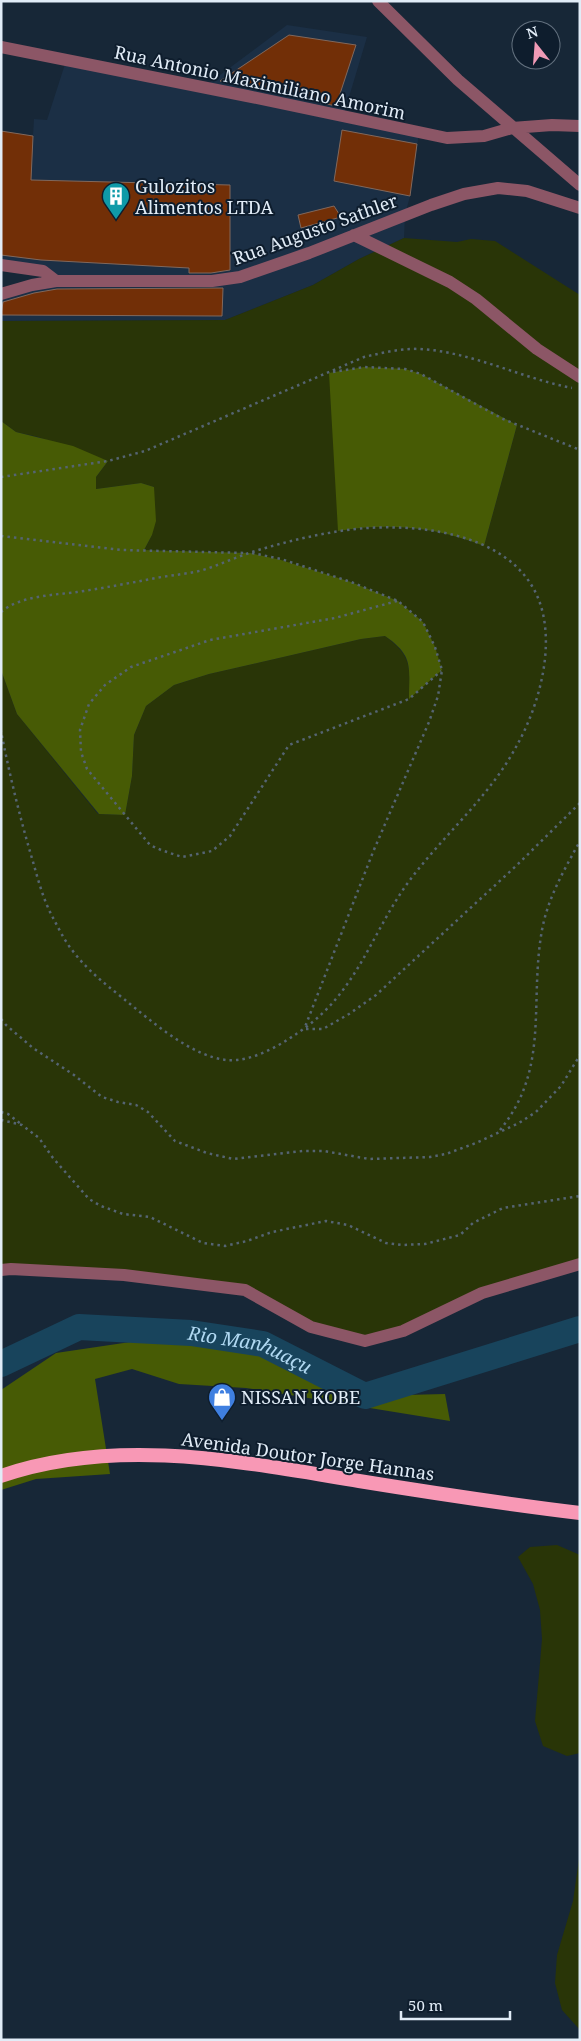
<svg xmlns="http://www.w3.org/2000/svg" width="581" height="2041" font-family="'Noto Serif',serif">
<rect width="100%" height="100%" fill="#172737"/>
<!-- built -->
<path fill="#1b2f45" d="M287 25 367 37 343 117 419 133 410 196 405 215 404 238 359 259 313 285 225 320 1 321V294L55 281 1 265V131L33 136 34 119 47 120 66 61 204 87Z"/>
<!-- green -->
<path fill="#293507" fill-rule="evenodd" d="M404 238 457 242 471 239 495 241 580 295V1264L365 1341 311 1327 245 1290 1 1270V670L17 714 98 814 125 815 132 776 134 735 146 706 174 685 209 674 361 639 385 636C413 657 409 666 410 699L423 622 398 601 351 582 250 553 144 550 152 535 154 487 141 483 96 489V477L108 461 38 437 16 432 1 421V321L225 320 313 285 359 259ZM421 374 517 425 484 546C436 527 389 522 338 531Z
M557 1545 580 1555V1753L567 1756 543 1746 535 1721 542 1639 540 1610 533 1584 518 1557 530 1547Z
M580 1852V2030L562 2010 555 1983 557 1955 573 1901Z"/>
<!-- forest -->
<path fill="#475b05" d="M364 367 405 369 421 374 517 425 484 546C437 527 388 522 338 531L329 373Z
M1 421 16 432 73 446 108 461 96 477V489L141 483 154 487 156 521 152 535 144 550 250 553 281 560 351 582 398 601 423 622 435 647 442 670 409 699C409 667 414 656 385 636L361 639 209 674 174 685 146 706 134 735 132 776 125 815 99 814 17 714 1 670Z
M191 1333 263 1344 365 1396 445 1394 450 1421 246 1388 179 1384 132 1369 95 1379 110 1474 36 1479 1 1490V1390L56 1353Z"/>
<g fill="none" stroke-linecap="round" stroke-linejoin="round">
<!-- river -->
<path stroke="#18445c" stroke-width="26" id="s1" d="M1 1364 79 1327 191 1333 263 1344 365 1396 580 1329"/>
</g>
<!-- building -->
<path fill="#722f07" stroke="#81685c" d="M289 35 356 45 336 106 220 81Z
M342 130 417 144 410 196 334 181Z
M1 131 33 136 31 180 230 185V270L211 273H189V268L41 260 1 255Z
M334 206 341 217 301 228 298 215Z
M223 288 222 316 1 315 3 302 34 293 57 289Z"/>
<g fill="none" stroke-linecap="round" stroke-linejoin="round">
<!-- path -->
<path stroke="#556472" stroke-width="2.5" stroke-dasharray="2.5 4" stroke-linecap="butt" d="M333 372 364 367 405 369 421 374 503 419 580 450
M1 477 108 461 145 451 364 357C382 353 401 348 420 349 472 352 521 378 572 388
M1 536 121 550 246 553
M252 553 281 559 351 582 398 601 423 622 435 647 442 670 438 696 429 722 373 852 305 1027
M397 601 335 618 210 640 131 667 105 685 89 704 80 730 81 752 87 769 150 845 161 850 182 857 212 851 230 836 289 745 409 699 441 671
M1 612C19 596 54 595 77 592 104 588 130 583 156 578 172 575 188 574 203 570 219 565 234 558 249 553 277 544 305 537 334 532 395 521 496 526 532 586 560 632 541 703 516 747 488 799 441 837 407 884 372 933 357 990 306 1027 286 1042 253 1063 226 1060 191 1056 151 1021 124 999 105 984 87 970 72 950 64 940 58 927 52 916 42 897 37 875 31 855 19 814 9 772 1 731
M1 1019 6 1025 33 1048 74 1075 102 1097 118 1102 136 1105 148 1112 175 1141 207 1153 233 1159 303 1151H324L369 1159 430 1157 446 1154 476 1143 519 1123 536 1112 561 1086 580 1055
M306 1029H323L349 1014 376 995 516 866 580 803
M1 1112 8 1114 21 1124
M1 1120 22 1125 39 1138 53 1158 89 1199 101 1206 123 1214 150 1217 203 1243 225 1246 247 1241 272 1232 326 1221 348 1225 386 1243 402 1245 425 1244 460 1235 473 1223 503 1208 580 1196
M500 1130C549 1070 530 1007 541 936 546 901 563 872 580 841"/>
<!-- minor -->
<path stroke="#8c5666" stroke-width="12" d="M378 1 458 80 580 185
M1 47 247 96 447 138 484 136 512 128 552 125 580 126
M354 235 450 282 476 299 537 349 580 377
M1 265 43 271 56 281
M1 294 32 285 56 281H212L240 277 309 253 431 205 464 194 498 188 527 191 580 208
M1 1270 11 1269 124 1275 245 1290 311 1327 365 1341 403 1331 482 1293 580 1264"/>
<!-- trunk -->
<path stroke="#f898b5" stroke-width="14" d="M1 1476C117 1436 242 1462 359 1481 433 1493 506 1504 580 1513"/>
</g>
<!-- icons -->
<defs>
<g id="building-pin" transform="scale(1.4375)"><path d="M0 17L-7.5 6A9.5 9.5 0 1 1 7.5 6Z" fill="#0f9aa8" stroke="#0e1d2d"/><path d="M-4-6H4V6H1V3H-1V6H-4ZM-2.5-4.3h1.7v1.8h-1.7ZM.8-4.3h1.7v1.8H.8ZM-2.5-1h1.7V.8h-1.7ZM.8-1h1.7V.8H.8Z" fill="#fff"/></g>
<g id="shop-pin" transform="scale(1.4375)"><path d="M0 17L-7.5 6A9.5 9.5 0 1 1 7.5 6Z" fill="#3f7fe0" stroke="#0e1d2d"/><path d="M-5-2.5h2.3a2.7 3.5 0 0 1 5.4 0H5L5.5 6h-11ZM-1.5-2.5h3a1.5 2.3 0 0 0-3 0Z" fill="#fff"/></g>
</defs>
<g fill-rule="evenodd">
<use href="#building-pin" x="116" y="196"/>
<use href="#shop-pin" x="222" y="1397"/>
</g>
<g text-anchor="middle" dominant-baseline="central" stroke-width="4" stroke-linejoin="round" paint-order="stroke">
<!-- street labels -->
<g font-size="18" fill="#e1ecf7" stroke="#0e1d2d">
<text transform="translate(260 82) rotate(12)">Rua Antonio Maximiliano Amorim</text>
<text transform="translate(315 229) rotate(-20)">Rua Augusto Sathler</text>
<text transform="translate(308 1456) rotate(8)">Avenida Doutor Jorge Hannas</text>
</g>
<!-- poi labels -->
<g font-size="18" fill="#e1ecf7" stroke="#0e1d2d" text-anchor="start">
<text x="135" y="186">Gulozitos<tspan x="135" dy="21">Alimentos LTDA</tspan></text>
<text x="241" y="1397">NISSAN KOBE</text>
</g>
<!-- water labels -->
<g font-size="19" font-style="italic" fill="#b0d8f1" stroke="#0e1d2d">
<text stroke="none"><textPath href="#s1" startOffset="260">Rio Manhuaçu</textPath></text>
</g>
</g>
<!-- border -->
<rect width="581" height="2041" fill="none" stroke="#e1ecf7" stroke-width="5"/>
<!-- north arrow -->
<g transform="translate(536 45) rotate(343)"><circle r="24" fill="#0e1d2d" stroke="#62707e"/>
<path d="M0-4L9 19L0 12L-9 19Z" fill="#f09ab6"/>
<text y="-8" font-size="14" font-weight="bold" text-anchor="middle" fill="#e1ecf7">N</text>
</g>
<!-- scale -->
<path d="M401 2011v8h109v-8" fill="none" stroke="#e1ecf7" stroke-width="2.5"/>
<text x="408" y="2011" font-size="15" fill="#e1ecf7" stroke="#0e1d2d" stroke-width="4" paint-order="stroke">50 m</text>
</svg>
